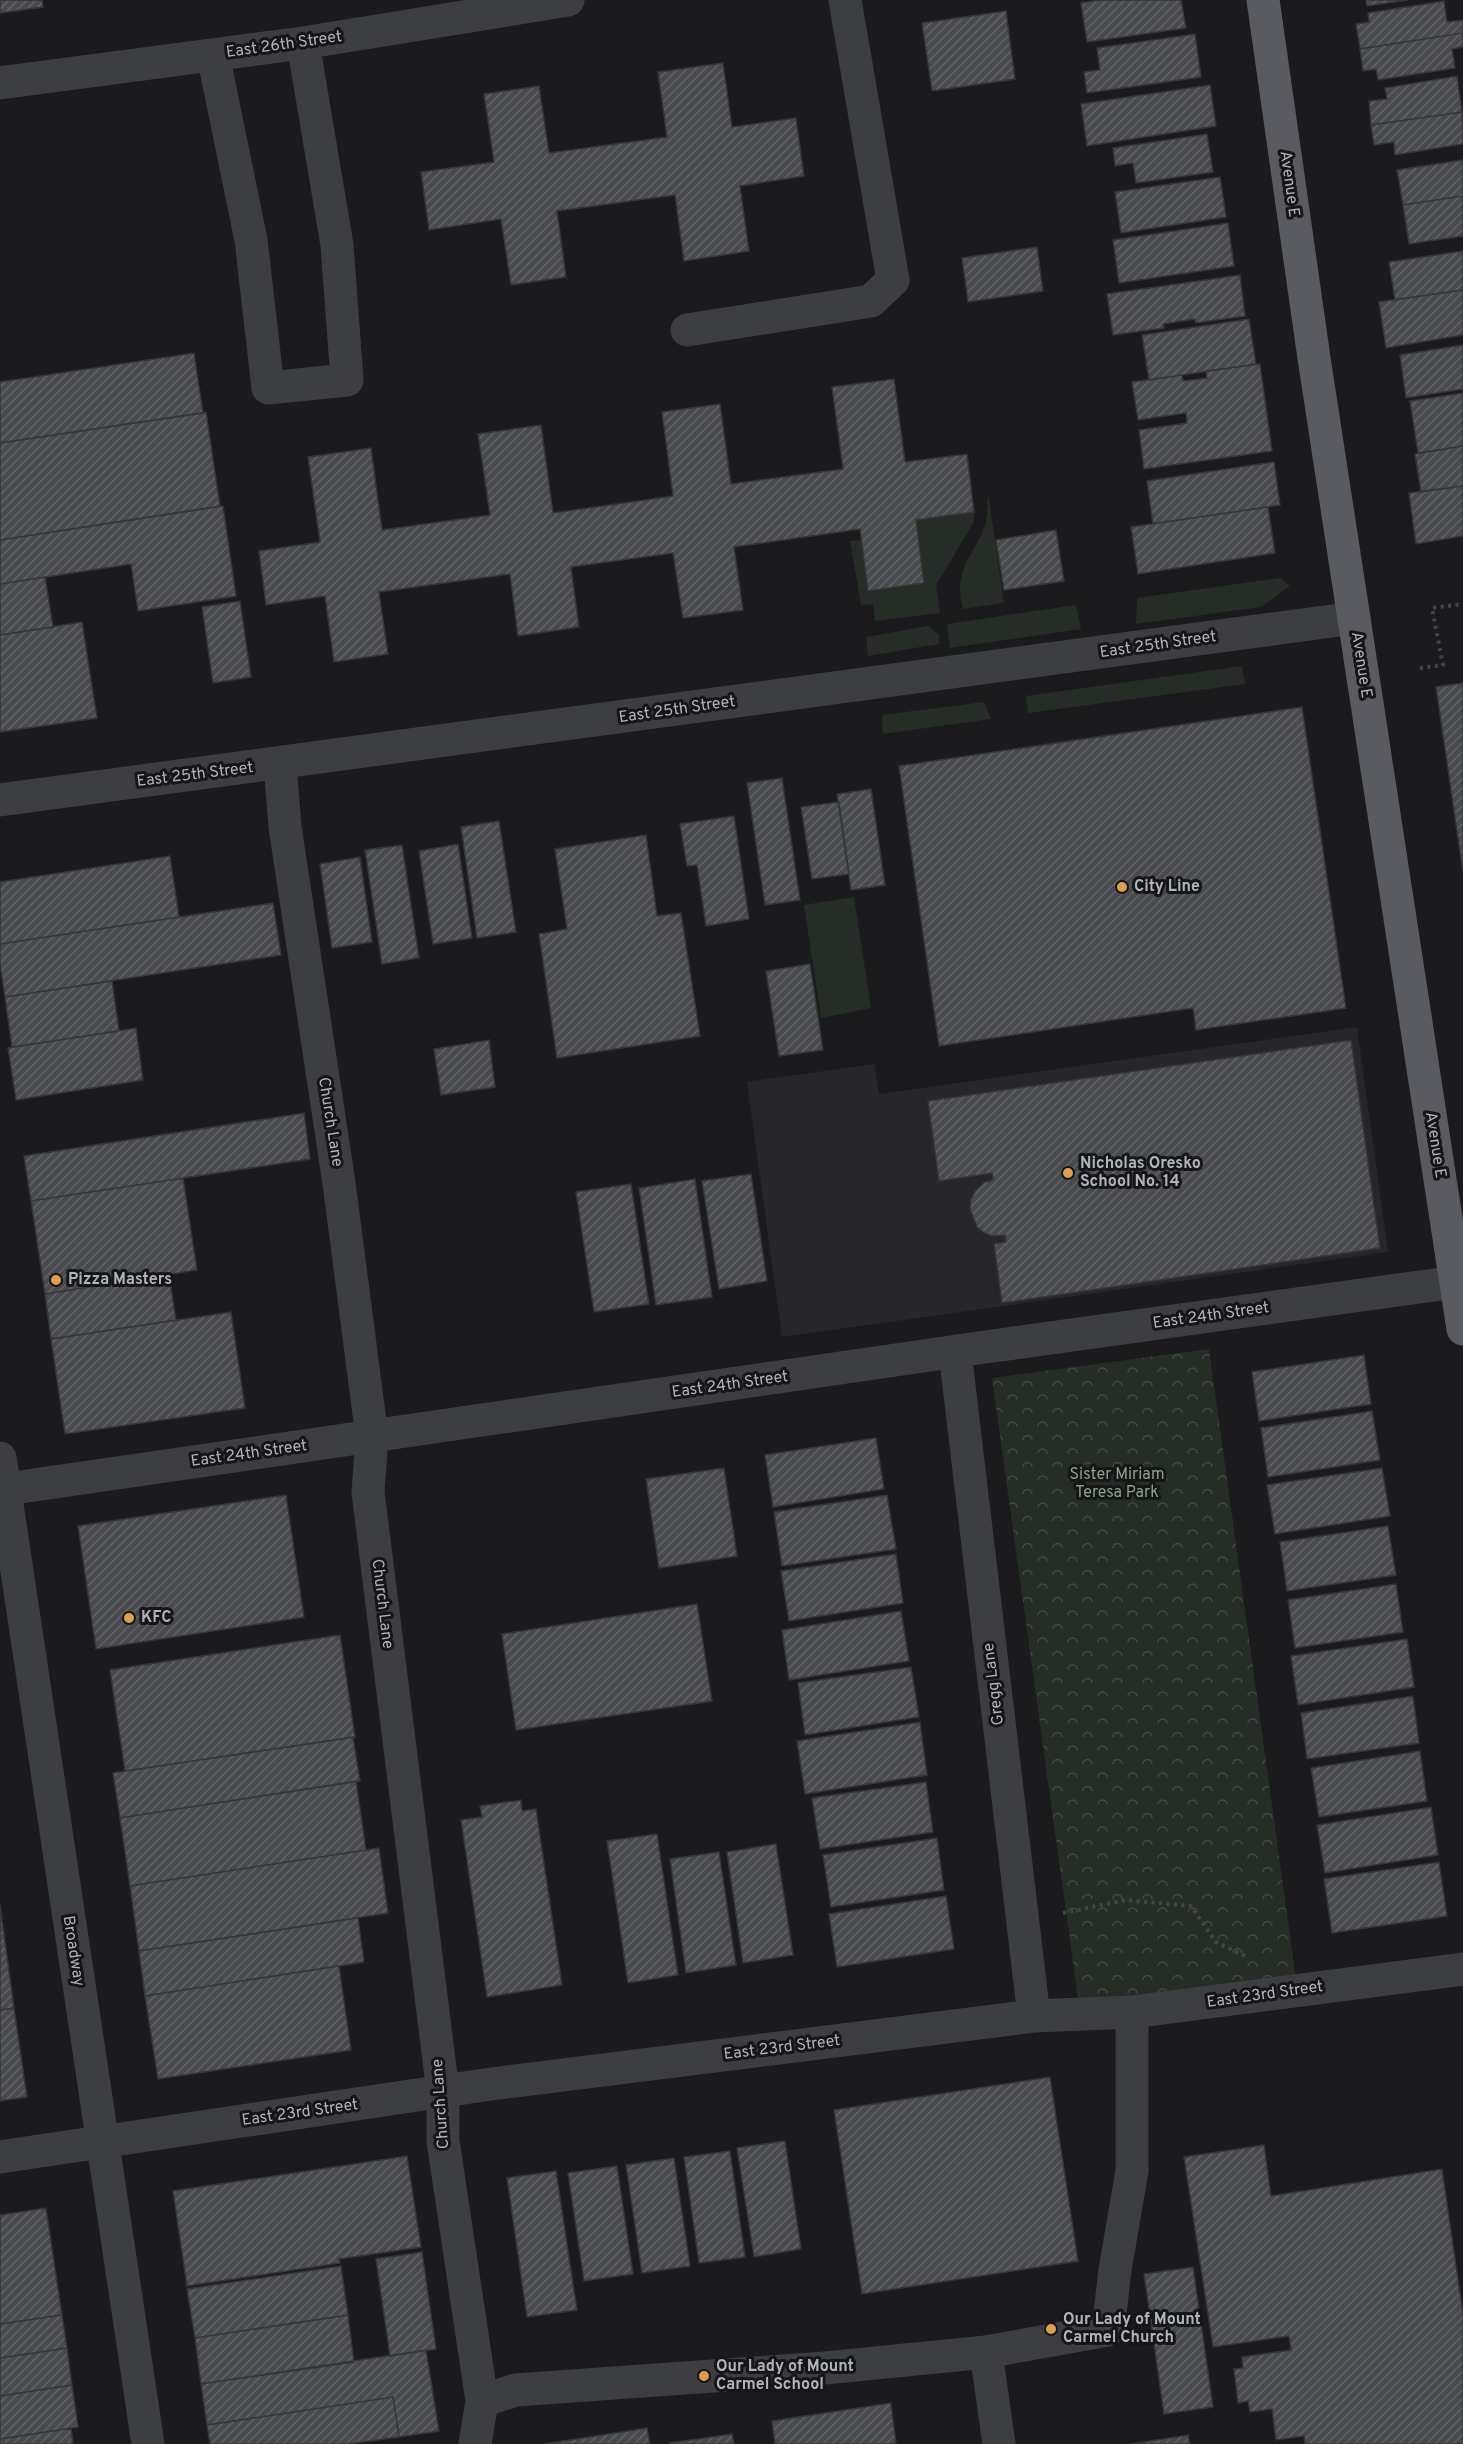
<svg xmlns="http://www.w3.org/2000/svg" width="1463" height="2444" font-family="Overpass,sans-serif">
<defs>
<pattern id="forest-crowns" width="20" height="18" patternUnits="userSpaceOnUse" patternTransform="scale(1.5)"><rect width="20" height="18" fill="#252d26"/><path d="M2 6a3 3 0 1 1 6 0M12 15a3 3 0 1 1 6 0" fill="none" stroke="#424944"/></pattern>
<pattern id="building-hatch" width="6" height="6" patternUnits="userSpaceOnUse" patternTransform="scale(1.5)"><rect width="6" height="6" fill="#484a4d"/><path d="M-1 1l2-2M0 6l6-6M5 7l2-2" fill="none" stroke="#606265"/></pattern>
</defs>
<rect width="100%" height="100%" fill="#1b1b1d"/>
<!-- built -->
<path fill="#27272a" d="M1357 1027 1388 1252 782 1337 747 1082 874 1064 879 1094Z"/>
<!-- grass -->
<path fill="#252d26" d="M988 493 1004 603 963 609C952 567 975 557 986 522 988 514 987 503 988 493Z
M974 512V522L936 585 940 613 875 621 873 604 861 605 850 541 861 540 868 590 924 583 916 520Z
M1280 578 1290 586 1261 607 1136 624 1137 598Z
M1076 605 1081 629 950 648 947 624Z
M928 626 939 635V644L868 656 866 637Z
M1242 666 1245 684 1028 713 1026 696Z
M984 702 991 719 883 734 882 715Z
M854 897 871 1008 821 1018 804 905Z"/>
<!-- forest -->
<path fill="url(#forest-crowns)" d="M1209 1349 1296 1979 1079 2005 992 1378Z"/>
<!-- building -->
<path fill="url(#building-hatch)" stroke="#353639" stroke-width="1.5" d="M0 0H42L43 7 0 13Z
M1101 0H1181L1186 28 1087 42 1081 3Z
M1366 0H1408L1367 6Z
M1444 1 1447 22 1463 20V33L1360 49 1356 24 1369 22 1368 13Z
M1006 11 1015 79 932 91 922 23Z
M1463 33V47L1452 49 1455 68 1378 80 1376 69 1363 71 1360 49Z
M1195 34 1201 77 1087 93 1084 72 1100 70 1097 48Z
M723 63 732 127 796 118 804 176 740 186 749 251 684 261 675 195 557 211 566 277 511 285 501 219 429 230 421 172 494 162 484 94 539 86 549 153 667 137 658 72Z
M1457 76 1462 112 1371 125 1369 101 1387 99 1385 88Z
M1210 85 1216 126 1087 146 1081 104Z
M1462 112 1463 144 1395 155 1394 142 1374 145 1371 125Z
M1207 134 1213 172 1136 183 1133 163 1115 166 1113 148Z
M1463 160V196L1403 205 1397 170Z
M1220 177 1226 217 1121 233 1115 192Z
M1463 196V236L1409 244 1403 205Z
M1228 223 1234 266 1119 283 1113 240Z
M1037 247 1043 291 968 302 962 258Z
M1463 251V290L1395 300 1389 262Z
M1240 275 1245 316 1196 323 1195 319 1163 324 1164 328 1113 335 1107 294Z
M1463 290V335L1386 348 1379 302Z
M1249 319 1256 364 1149 380 1142 335Z
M1463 345V389L1406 398 1400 355Z
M194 353 203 413 0 443V382Z
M1260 364 1272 451 1144 469 1139 430 1187 423 1186 413 1138 420 1132 382 1182 375 1183 381 1207 378 1206 371Z
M894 379 905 462 967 454 974 512 916 520 924 583 868 591 860 529 734 547 743 610 683 618 673 553 571 567 579 627 518 636 510 574 379 592 388 654 334 662 325 596 266 605 259 551 320 542 308 457 371 448 382 530 490 515 478 434 541 425 553 513 673 496 662 412 720 404 731 484 843 469 832 387Z
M1463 393V446L1418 453 1410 401Z
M206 412 220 506 0 540V443Z
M1463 446V486L1421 492 1415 454Z
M1274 462 1280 505 1153 524 1147 481Z
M1463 486V536L1416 544 1409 493Z
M223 506 236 596 138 611 131 564 0 584V540Z
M1268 507 1275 553 1138 574 1131 527Z
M1056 530 1064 581 1004 590 996 540Z
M45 577 53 627 0 635V584Z
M240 601 251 677 213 683 202 607Z
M82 622 97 718 0 732V635Z
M1463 683V872L1436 687Z
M1302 707 1346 1008 1196 1030 1193 1008 939 1046 899 766Z
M782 778 800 900 765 905 747 783Z
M871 789 885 885 851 890 837 794Z
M839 802 849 874 812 879 801 807Z
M734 816 749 919 706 926 697 865 687 866 680 824Z
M499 821 516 932 477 938 461 827Z
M646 835 657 916 681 913 700 1036 557 1058 539 934 567 929 555 849Z
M458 844 472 938 433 944 419 851Z
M402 845 419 958 382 964 365 850Z
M170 856 179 917 0 944V882Z
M360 857 372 942 332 948 320 864Z
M273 903 281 955 5 997 0 964V944Z
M810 964 823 1050 779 1056 766 971Z
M112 981 119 1031 12 1047 5 997Z
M136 1028 143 1080 16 1100 8 1048Z
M489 1040 495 1087 441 1095 434 1049Z
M1351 1040 1380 1248 1002 1303 994 1244 1006 1242 1005 1235 991 1236 983 1232 977 1227 970 1209 971 1199 976 1190 985 1182 993 1180 992 1173 939 1181 928 1101Z
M304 1113 310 1159 31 1201 24 1156Z
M751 1174 767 1281 719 1289 702 1181Z
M183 1178 197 1270 45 1294 31 1201Z
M695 1179 712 1297 656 1305 639 1188Z
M631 1184 649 1304 594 1312 576 1192Z
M169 1274 176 1320 51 1339 45 1294Z
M231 1312 245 1408 65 1434 51 1339Z
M1364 1355 1371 1404 1259 1421 1252 1372Z
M1372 1411 1380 1460 1268 1477 1261 1428Z
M876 1438 884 1489 773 1507 765 1455Z
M724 1468 737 1556 659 1568 646 1479Z
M1382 1468 1390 1516 1275 1534 1267 1485Z
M286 1495 304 1617 96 1649 78 1526Z
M887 1495 896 1549 782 1566 774 1512Z
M1388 1526 1396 1575 1287 1591 1280 1542Z
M896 1554 903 1603 789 1621 781 1571Z
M1396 1584 1403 1632 1295 1648 1288 1600Z
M697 1604 712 1701 516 1730 502 1634Z
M901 1611 909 1661 789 1680 782 1630Z
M340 1635 355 1737 125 1771 110 1670Z
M1407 1639 1414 1687 1298 1705 1291 1656Z
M911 1667 919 1717 805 1735 798 1683Z
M1413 1696 1419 1743 1307 1759 1301 1713Z
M920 1722 927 1775 805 1794 797 1741Z
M353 1737 360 1781 120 1818 113 1773Z
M1420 1751 1427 1801 1319 1817 1311 1768Z
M356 1781 366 1850 130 1886 120 1818Z
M926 1782 933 1832 820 1849 812 1798Z
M521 1800 522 1811 536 1809 562 1985 487 1997 461 1820 482 1817 480 1806Z
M1431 1807 1438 1855 1325 1873 1317 1825Z
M657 1834 678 1975 628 1983 607 1841Z
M937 1838 944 1890 831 1907 823 1855Z
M776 1844 793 1955 743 1963 727 1852Z
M379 1848 388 1913 139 1951 130 1886Z
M719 1852 736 1965 686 1973 670 1859Z
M1439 1862 1447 1916 1332 1933 1324 1879Z
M946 1896 954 1949 837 1967 829 1914Z
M0 1905 14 2008 0 2010Z
M358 1918 364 1962 145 1996 139 1951Z
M339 1966 351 2050 158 2079 145 1996Z
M14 2008 27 2097 0 2101V2010Z
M1050 2077 1078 2261 862 2294 834 2110Z
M785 2141 801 2249 754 2257 737 2148Z
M1264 2145 1271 2196 1442 2169 1463 2314V2444H1305L1304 2436 1276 2440 1272 2409 1250 2412 1248 2401 1238 2403 1234 2369 1243 2368 1242 2357 1291 2350 1289 2336 1213 2347 1184 2157Z
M730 2151 745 2257 699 2263 684 2157Z
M407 2156 421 2247 339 2259 340 2263 187 2286 173 2191Z
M674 2158 690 2266 642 2273 626 2165Z
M617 2166 633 2274 584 2281 568 2173Z
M556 2171 577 2310 527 2317 507 2178Z
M46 2208 62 2315 0 2324V2215Z
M422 2252 436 2349 390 2356 376 2259Z
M341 2266 348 2315 195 2338 187 2289Z
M1193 2267 1213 2407 1164 2414 1144 2274Z
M62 2315 67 2348 0 2358V2324Z
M348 2315 354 2362 201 2384 195 2338Z
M67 2348 72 2385 0 2396V2358Z
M426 2350 439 2431 399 2437 393 2397 207 2425 201 2384Z
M72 2385 78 2427 0 2439V2396Z
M393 2397 399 2437 347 2444H210L207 2425Z
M891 2403 896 2444H775L772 2421Z
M71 2428 73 2444H0V2439Z
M647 2428 650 2444H544Z
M732 2434 734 2444H670V2443Z
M1188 2435 1190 2444H1131Z"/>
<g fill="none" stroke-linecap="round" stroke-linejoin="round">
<!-- path -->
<path stroke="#434548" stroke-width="4" stroke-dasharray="3 4.5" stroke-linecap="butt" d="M1420 668 1443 665 1432 608 1463 604
M1063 1913 1126 1900 1191 1906 1216 1942 1247 1957"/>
<!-- minor -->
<path stroke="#3d3e42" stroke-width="33" d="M213 55 251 240 268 388 347 380 337 245 303 43
M0 83 303 43 568 0
M687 330 871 301 893 280 845 0
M280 764 285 827 339 1183 372 1437 368 1492 443 2092V2141L482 2401 475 2444
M0 800 1354 618
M955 1352 1034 2016
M0 1458 148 2444
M0 1490 978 1348 1456 1282
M0 2157 491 2084 1034 2016 1132 2012 1463 1969
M482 2401 516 2390 825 2368 986 2352
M999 2444 986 2352 1108 2330 1115 2270 1132 2171V2012"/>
<!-- major -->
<path stroke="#595b60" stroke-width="33" d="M1263 0 1314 358 1463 1329"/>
</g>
<!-- markers -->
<g fill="#dda053" stroke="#161618" stroke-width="2">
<circle cx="1122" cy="887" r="6"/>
<circle cx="1068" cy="1173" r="6"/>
<circle cx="56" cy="1280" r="6"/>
<circle cx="129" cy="1618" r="6"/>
<circle cx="1051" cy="2329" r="6"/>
<circle cx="704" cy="2376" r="6"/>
</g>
<g text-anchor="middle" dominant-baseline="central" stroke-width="6" stroke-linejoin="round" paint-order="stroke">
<!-- street labels -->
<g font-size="16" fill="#afb4bb" stroke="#161618">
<text transform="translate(284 45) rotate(-8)">East 26th Street</text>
<text transform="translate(1289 184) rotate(82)">Avenue E</text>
<text transform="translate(1158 645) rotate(-8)">East 25th Street</text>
<text transform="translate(1361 665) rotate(81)">Avenue E</text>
<text transform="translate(677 710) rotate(-8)">East 25th Street</text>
<text transform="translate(195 775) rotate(-7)">East 25th Street</text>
<text transform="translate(330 1122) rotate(81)">Church Lane</text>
<text transform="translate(1435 1145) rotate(81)">Avenue E</text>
<text transform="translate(1211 1316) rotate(-8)">East 24th Street</text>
<text transform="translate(730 1385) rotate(-8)">East 24th Street</text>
<text transform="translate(249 1454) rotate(-8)">East 24th Street</text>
<text transform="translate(382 1604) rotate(83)">Church Lane</text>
<text transform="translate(994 1684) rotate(-97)">Gregg Lane</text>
<text transform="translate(73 1951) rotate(81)">Broadway</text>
<text transform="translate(1265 1995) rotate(-8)">East 23rd Street</text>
<text transform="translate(782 2048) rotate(-7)">East 23rd Street</text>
<text transform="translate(441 2104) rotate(-94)">Church Lane</text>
<text transform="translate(300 2113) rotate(-8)">East 23rd Street</text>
</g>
<!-- poi labels -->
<g font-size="16" font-weight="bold" fill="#afb4bb" stroke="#161618" text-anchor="start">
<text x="1134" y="887">City Line</text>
<text x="1080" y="1164">Nicholas Oresko<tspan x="1080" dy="18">School No. 14</tspan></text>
<text x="68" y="1280">Pizza Masters</text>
<text x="141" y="1618">KFC</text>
<text x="1063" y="2320">Our Lady of Mount<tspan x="1063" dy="18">Carmel Church</tspan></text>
<text x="716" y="2367">Our Lady of Mount<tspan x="716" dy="18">Carmel School</tspan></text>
</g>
<!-- park labels -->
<g font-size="16" fill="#8aa389" stroke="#161618">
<text x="1117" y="1475">Sister Miriam<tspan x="1117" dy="18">Teresa Park</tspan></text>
</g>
</g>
</svg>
